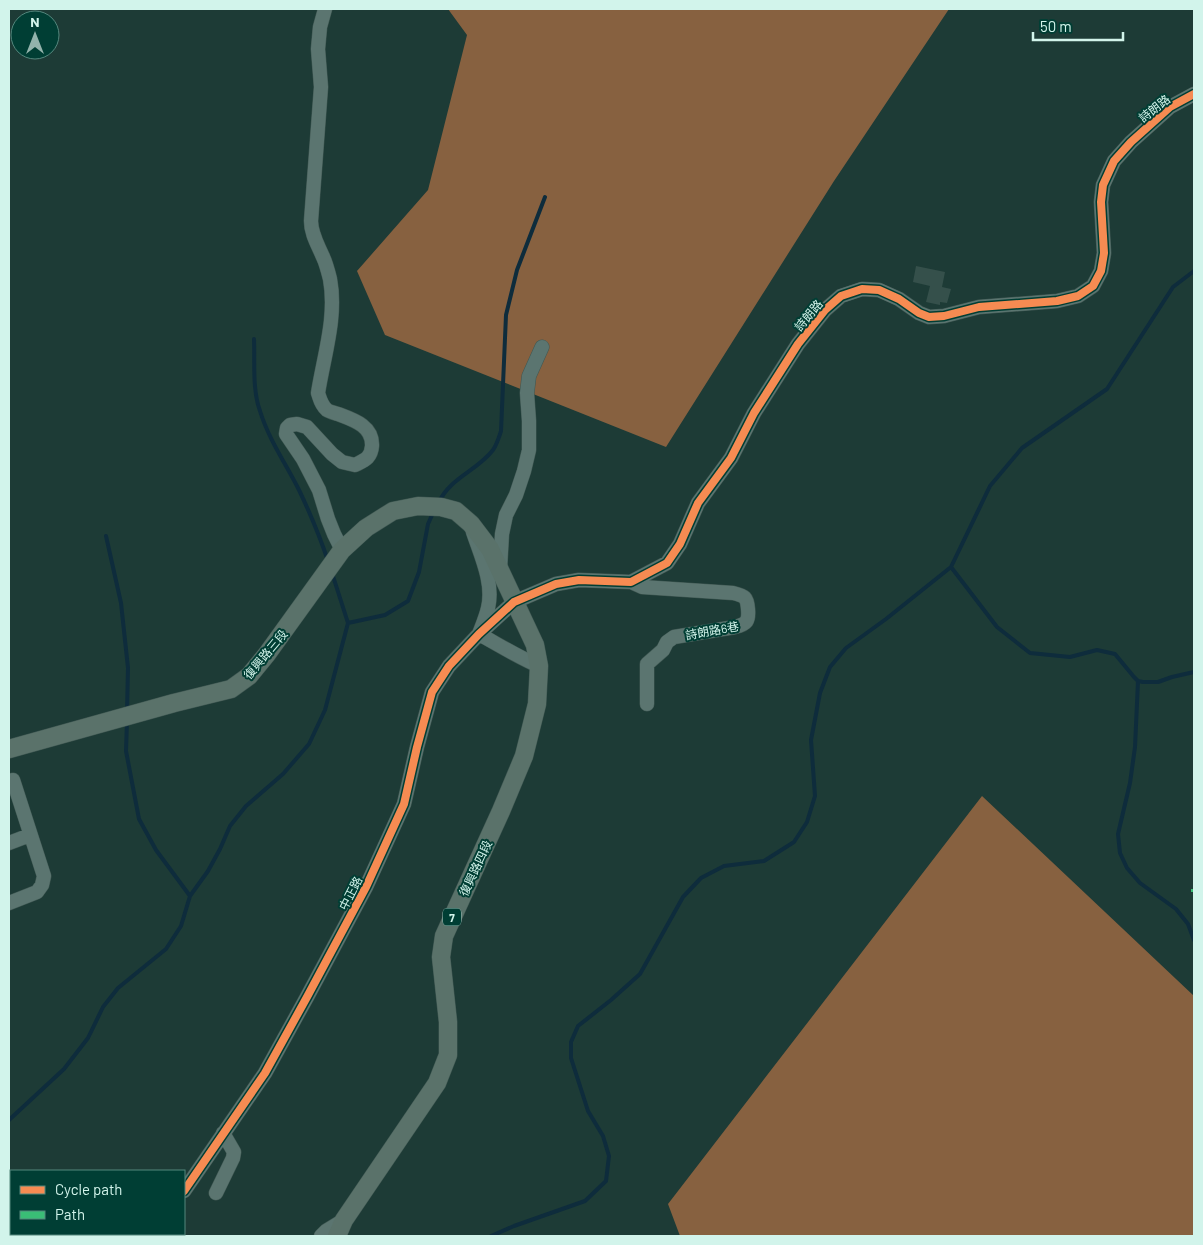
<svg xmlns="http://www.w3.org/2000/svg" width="1203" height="1245" font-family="Barlow,'Noto Sans TC',sans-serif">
<rect width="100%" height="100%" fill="#1d3b36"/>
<!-- forest -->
<path fill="#876140" d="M448 9H949L834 181 666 447 385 335 357 271 428 190 467 35Z
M982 796 1194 996V1236H680L668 1204Z"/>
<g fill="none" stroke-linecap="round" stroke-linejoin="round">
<!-- stream -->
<path stroke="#0e2c3c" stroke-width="4" d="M254 339C255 362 252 389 260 411 269 440 286 464 299 490 310 513 320 537 328 561
M439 502C450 478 478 470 493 450 497 444 499 437 501 431L506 315 517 270 545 197
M106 536 121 603 128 668 127 712
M951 567 997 627 1030 653 1070 657 1097 650 1115 654 1134 677 1138 681 1143 682H1158L1172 677 1194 672
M332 573 348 623
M1138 681 1135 747 1130 783 1118 834 1120 853 1127 868 1140 883 1176 909 1188 924 1194 940
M127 721 126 751 139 819 156 850 190 896
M9 1120 64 1069 88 1038 103 1007 118 988 166 949 181 926 190 896 208 871 220 849 230 826 246 806 283 774 309 744 325 710 348 623 385 615 408 601 419 572 428 524 433 513
M491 1236 514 1226 585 1201 606 1181 609 1156 603 1136 588 1111 571 1058V1042L578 1026 611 1000 640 974 683 897 701 878 724 866 764 861 794 842 807 822 815 796 811 740 820 693 830 667 846 648 886 619 951 567 990 486 1022 448 1107 389 1173 287 1194 271"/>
</g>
<!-- building -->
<path fill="#35504b" d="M916 266 945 272 942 287 951 289 947 303 940 302V305L926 302 930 286 913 282Z"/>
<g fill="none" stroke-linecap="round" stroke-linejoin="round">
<!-- minor casing -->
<g stroke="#405853" stroke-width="15">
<path id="minor" d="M325 9 320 27 318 49 321 87 311 221C311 234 318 245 323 257 326 263 328 271 330 279 337 317 324 355 318 393 320 399 321 405 327 410 330 412 335 413 338 414 354 420 373 426 372 446 371 458 365 460 355 465L342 462 332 454 307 427 297 424 290 425 287 428 286 434 303 459 319 490 328 519 334 534 342 550
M473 532C481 556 494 583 488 608 486 617 482 626 479 634 499 645 518 657 539 666
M500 569 502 534 506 515 516 495 524 471 529 450V421L527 393 529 376 542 347
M631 582 642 587 733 593C745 596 747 597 748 609 749 621 747 624 735 627L674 637 667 642 663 650 647 664V704
M9 843 30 835
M9 903 37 892 42 885 44 876 13 780
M184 1191 265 1073 307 997 366 887 404 804 417 747 432 692 449 666 479 634 514 602 556 584 579 580 631 582 667 563 680 544 698 503 731 458 754 413 798 344 825 310 841 296 862 289 879 290 899 299 919 313 929 317 944 316 979 307 1057 301 1078 296 1093 286 1101 271 1104 253 1101 202 1103 185 1114 161 1131 142 1170 107 1194 94
M216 1193 233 1158 234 1152 223 1133
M153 1236 154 1234
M321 1236 326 1231 344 1220"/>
</g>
<!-- major casing -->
<g stroke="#405853" stroke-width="19">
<path id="major" d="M9 749 174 703 231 689 249 676 267 654 342 550 366 528 393 511 418 506 441 507 456 511 471 524 490 549 535 645 539 666 537 704 524 756 501 811 444 936 441 957 448 1022V1055L437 1083 344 1220 337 1236"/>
</g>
<!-- minor -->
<use href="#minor" stroke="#5b7570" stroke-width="14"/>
<!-- major -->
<use href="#major" stroke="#5a726a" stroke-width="18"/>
<!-- quiet -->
<path stroke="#3abd76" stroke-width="6" stroke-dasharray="12 6" stroke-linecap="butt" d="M1194 889V892"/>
<!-- cycleway casing -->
<g stroke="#003e34" stroke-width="11">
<path id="cycleway" d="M184 1191 265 1073 307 997 366 887 404 804 417 747 432 692 449 666 479 634 514 602 556 584 579 580 631 582 667 563 680 544 698 503 731 458 754 413 798 344 825 310 841 296 862 289 879 290 899 299 919 313 929 317 944 316 979 307 1057 301 1078 296 1093 286 1101 271 1104 253 1101 202 1103 185 1114 161 1131 142 1170 107 1194 94"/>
</g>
<!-- cycleway -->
<use href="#cycleway" stroke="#f68b52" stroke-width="8"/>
</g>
<g text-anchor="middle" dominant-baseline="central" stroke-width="4" stroke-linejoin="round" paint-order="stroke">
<!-- shield labels -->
<rect fill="#003e34" stroke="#93bdb4" stroke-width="1" x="443" y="908.5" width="18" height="17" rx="4"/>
<g font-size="11" font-weight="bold" fill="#d2f4eb">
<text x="452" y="917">7</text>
</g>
<!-- street labels -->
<g font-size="12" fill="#d2f4eb" stroke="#003e34">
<text transform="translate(1154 108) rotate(-38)">詩朗路</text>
<text transform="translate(808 315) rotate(-50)">詩朗路</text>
<text transform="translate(712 630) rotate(-10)">詩朗路6巷</text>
<text transform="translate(265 654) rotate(-50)">復興路三段</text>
<text transform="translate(475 868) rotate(-65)">復興路四段</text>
<text transform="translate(350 893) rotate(-63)">中正路</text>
</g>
</g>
<!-- border -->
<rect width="1203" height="1245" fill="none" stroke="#d2f4eb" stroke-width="20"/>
<!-- legend -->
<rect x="10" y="1170" width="175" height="65" fill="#003e34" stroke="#54877d"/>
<rect x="20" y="1186" width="25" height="8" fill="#f68b52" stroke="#54877d"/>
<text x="55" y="1195" font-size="15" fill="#d2f4eb">Cycle path</text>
<rect x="20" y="1211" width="25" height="8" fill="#3abd76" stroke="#54877d"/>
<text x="55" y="1220" font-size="15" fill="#d2f4eb">Path</text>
<!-- north arrow -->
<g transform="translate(35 35)"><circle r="24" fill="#003e34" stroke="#54877d"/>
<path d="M0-4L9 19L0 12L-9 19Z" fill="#93b3ac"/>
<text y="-8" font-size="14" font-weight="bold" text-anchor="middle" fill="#d2f4eb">N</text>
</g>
<!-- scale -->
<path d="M1033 32v8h90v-8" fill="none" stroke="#d2f4eb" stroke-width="2.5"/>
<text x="1040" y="32" font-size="15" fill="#d2f4eb" stroke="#003e34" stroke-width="4" paint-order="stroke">50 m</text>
</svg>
